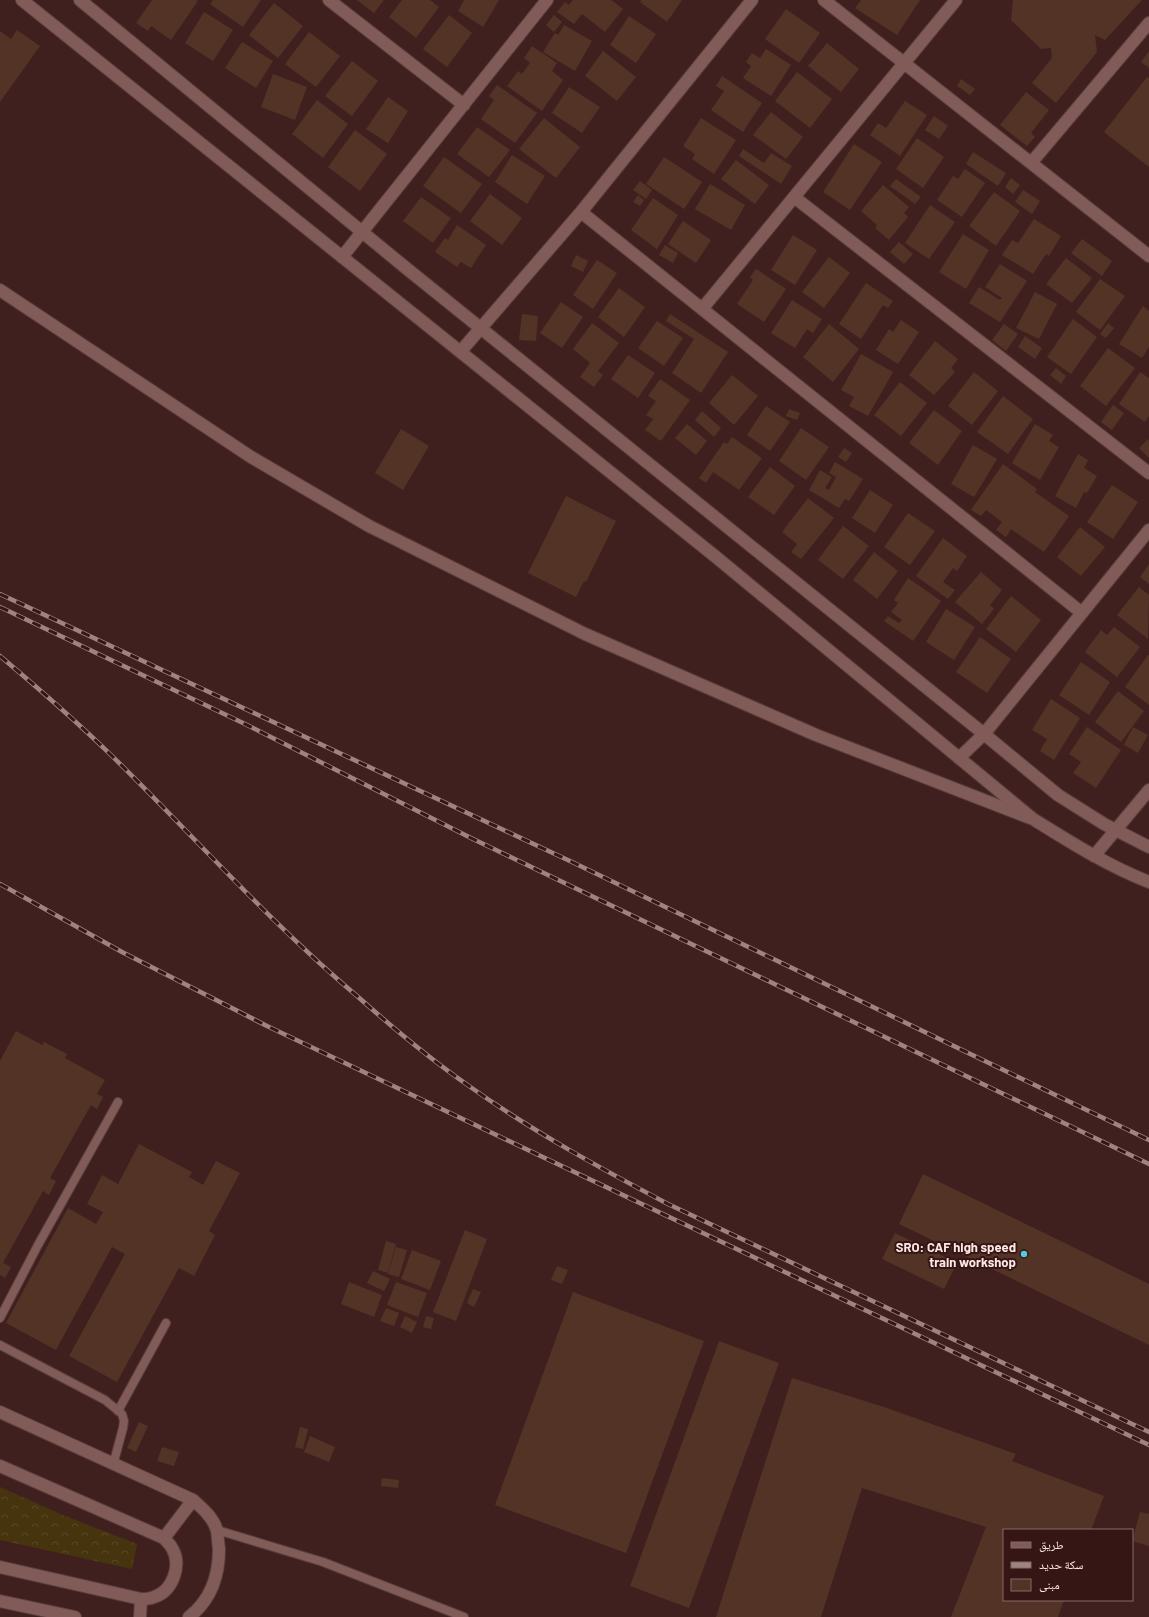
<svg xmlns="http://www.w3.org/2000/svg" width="1149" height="1617" font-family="Barlow,'Noto Naskh Arabic',sans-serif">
<defs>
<pattern id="forest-crowns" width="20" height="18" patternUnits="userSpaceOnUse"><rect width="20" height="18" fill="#45340e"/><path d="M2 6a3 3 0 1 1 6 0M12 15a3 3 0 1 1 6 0" fill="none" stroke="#584825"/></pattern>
</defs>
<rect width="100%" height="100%" fill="#40201e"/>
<!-- forest -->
<path fill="url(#forest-crowns)" d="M0 1487 65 1516 137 1544 132 1569 0 1540Z"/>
<!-- building -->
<path fill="#523326" d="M152 0H196L198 1 171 40 151 26 148 31 136 23Z
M213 0H261L243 27 210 4Z
M357 0H384L374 13Z
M402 0H430L439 7 416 38 389 17Z
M464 0H499L483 27 458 11Z
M573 0H611L623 9 605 32 582 14 574 24 557 12 565 2 569 5Z
M641 0H682L667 22 640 2Z
M861 0H920L897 35 855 8Z
M1013 0H1142L1105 40 1095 35 1097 52 1056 103 1032 83 1052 58 1051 48 1041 49 1011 20Z
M274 3 303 26 278 58 249 35Z
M786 9 820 33 799 63 765 39Z
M204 12 233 30 213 61 185 43Z
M449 15 472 33 447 67 423 49Z
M554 15 562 22 554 32 546 25Z
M629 16 656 34 636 63 610 45Z
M564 25 592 41 575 71 543 52 555 33 558 35Z
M17 30 40 46 0 102V31L11 39Z
M309 32 340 56 316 87 285 64Z
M242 42 273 61 256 88 225 68Z
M827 43 859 69 841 92 808 66Z
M532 46 557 63 552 71 563 80 542 111 507 86 518 71 522 74 530 63 524 58Z
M766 49 791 65 771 96 743 78 751 66 746 62 752 53 760 58Z
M603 51 636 77 617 101 585 76Z
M1149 51V68L1141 62Z
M352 61 378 81 352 116 325 96Z
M797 72 832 99 810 128 775 101Z
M273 74 307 87 295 120 261 107Z
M722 76 762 103 743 132 711 110 724 91 716 86Z
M1147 77 1149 78V167L1104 132Z
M961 79 975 89 970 95 957 86Z
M497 85 537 113 515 143 481 119 494 100 489 96Z
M569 87 600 107 582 133 552 113Z
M1026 92 1049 110 1031 133 1035 137 1027 146 1000 125Z
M388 97 408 111 388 143 366 129Z
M317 100 348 124 323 158 292 134Z
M905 101 927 115 900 156 870 135 878 123 886 128Z
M771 112 803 137 786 159 753 135Z
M934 116 948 126 939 139 925 130Z
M544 118 580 147 556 178 519 149Z
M701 118 736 140 714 174 692 159 695 154 683 146Z
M477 127 510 150 489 177 457 154Z
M355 130 387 154 360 191 328 167Z
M917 138 944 157 923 188 896 169Z
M854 144 882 162 850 210 823 192Z
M743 149 764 163 771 153 792 166 781 184 739 156Z
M973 152 1006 173 998 186 966 164Z
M512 155 545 176 527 204 495 182Z
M444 157 482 184 461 213 423 186Z
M664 157 702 182 684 209 646 184Z
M736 160 769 185 755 204 721 179Z
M965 169 985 183 962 217 937 200 953 176 958 179Z
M1011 178 1020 185 1013 194 1005 187Z
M896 179 921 197 915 204 890 186Z
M640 181 652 190 646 199 633 190Z
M710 184 745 205 731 230 695 209Z
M883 185 909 207 904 213 908 217 889 240 875 228 877 225 861 211Z
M1023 190 1040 201 1032 214 1015 202Z
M994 192 1020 211 996 246 969 226Z
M490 194 522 218 502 245 470 221Z
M638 195 644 200 640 206 633 202Z
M421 197 451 218 433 243 403 221Z
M653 198 678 215 657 249 631 230Z
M930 205 955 222 929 259 905 243Z
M1034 219 1061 236 1049 256 1046 254 1033 274 1002 255 1012 240 1018 243Z
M683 221 711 240 696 263 668 244Z
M457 225 486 245 471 268 461 262 457 267 435 252 445 238 448 240Z
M963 234 989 250 966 289 939 272Z
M793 235 817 250 795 285 771 270Z
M1082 239 1112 261 1102 276 1071 253Z
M899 242 913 254 904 264 890 252Z
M665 245 678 253 673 263 659 255Z
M576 255 588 261 583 272 571 266Z
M829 257 850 273 824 308 802 292Z
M1066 258 1092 278 1072 303 1046 284Z
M597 260 617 273 593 309 573 295Z
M1000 264 1027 281 1000 322 969 303 979 287 1000 300 1002 298 985 287Z
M756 269 786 289 764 322 737 304 753 280 750 277Z
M1100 279 1125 296 1100 330 1076 312Z
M866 283 893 301 888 308 883 305 861 339 839 324Z
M619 288 645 307 624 337 598 317Z
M1035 292 1057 304 1039 339 1016 328Z
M792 300 822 319 813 333 807 329 795 348 771 333Z
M561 302 583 317 562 348 540 333Z
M1143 306 1149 311V347L1142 358 1119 344Z
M522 314 538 316 536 341 519 340Z
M670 314 728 352 701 393 672 373 694 339 666 321Z
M1073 319 1097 337 1071 374 1047 357Z
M901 320 919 332 898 364 876 350 889 329 893 332Z
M657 321 683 338 664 366 638 348Z
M592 323 619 343 598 371 603 375 594 387 580 377 590 363 573 349Z
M1108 323 1114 328 1106 338 1100 334Z
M829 324 859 349 833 382 803 357Z
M1004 324 1018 334 1006 351 992 340Z
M1025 336 1042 348 1035 359 1018 347Z
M935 341 958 359 951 368 955 372 934 395 909 375Z
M1108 348 1135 368 1106 406 1080 386Z
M861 354 893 372 868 416 849 406 854 397 841 390Z
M628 355 655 373 638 398 611 379Z
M1056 368 1066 376 1061 384 1050 375Z
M974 372 998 391 972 425 948 406Z
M1140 372 1149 378V416L1145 422 1119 404Z
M732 375 758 396 734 425 709 403Z
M660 379 690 400 661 441 645 430 653 419 646 415 656 401 648 396Z
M900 382 927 403 901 436 874 415Z
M1003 396 1033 419 1008 454 977 432Z
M1113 405 1124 413 1112 430 1101 422Z
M766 406 790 422 770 451 747 435Z
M789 409 800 413 797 420 786 416Z
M934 410 962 431 938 465 909 443Z
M702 411 721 428 714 437 695 420Z
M687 424 707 441 696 455 675 438Z
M1035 424 1053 435 1049 441 1059 447 1040 480 1012 463Z
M801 428 829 447 806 480 779 461Z
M401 429 429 446 403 490 375 473Z
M732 437 762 458 739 490 713 472 706 483 699 478 724 442 727 444Z
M1148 439 1149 441V458L1139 448Z
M973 445 997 459 974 497 951 484Z
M844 448 852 453 846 462 838 457Z
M1078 454 1088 460 1084 468 1097 476 1087 493 1084 492 1076 508 1055 496Z
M835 462 863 479 849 501 845 499 839 508 809 490 820 470 832 477 825 488 829 490 836 477 829 473Z
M1003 464 1037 489 1035 492 1069 516 1044 552 1011 529 1006 537 996 530 1002 522 986 510 981 516 971 510Z
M770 467 795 486 774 515 748 497Z
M1112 485 1138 502 1113 539 1087 522Z
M870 490 893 505 875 533 852 518Z
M566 496 616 521 586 582 584 581 576 597 528 573Z
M808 498 834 518 801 559 791 552 797 544 782 532Z
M908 513 935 531 910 565 884 547Z
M843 526 869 546 843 579 818 560Z
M1080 527 1105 547 1081 576 1057 557Z
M943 538 967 556 957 571 953 568 943 582 955 590 948 599 916 576Z
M874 552 898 571 877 599 853 580Z
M1149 564V584L1140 577Z
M981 572 1002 590 990 605 994 609 982 624 955 602Z
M908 578 941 601 913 641 884 621 888 616 899 623 902 620 891 612 898 603 894 600Z
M1139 587 1149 595 1148 639 1117 615Z
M1011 596 1041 620 1016 652 986 629Z
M946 609 975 627 954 660 926 642Z
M1114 627 1140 647 1117 677 1085 652 1101 630 1107 635Z
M980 637 1011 659 987 693 956 672Z
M1148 655H1149V705L1125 687Z
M1081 662 1110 682 1089 715 1059 695Z
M1118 691 1144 711 1121 742 1095 722Z
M1051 699 1080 718 1054 760 1040 751 1047 739 1032 730Z
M1087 727 1121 750 1096 788 1073 773 1081 762 1069 754Z
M1133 727 1148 735 1138 753 1124 745Z
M16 1031 42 1045 44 1042 67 1054 65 1058 105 1080 97 1094 103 1097 97 1109 91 1105 50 1178 56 1181 49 1195 43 1191 3 1263 11 1267 5 1278 0 1275V1061Z
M139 1144 192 1172 189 1177 203 1185 216 1161 240 1173 209 1231 215 1235 194 1276 179 1268 117 1382 69 1356 125 1254 112 1247 56 1350 6 1323 68 1208 96 1224 103 1212 87 1204 102 1175 118 1184Z
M923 1174 1149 1284V1345L899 1224Z
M465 1230 487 1239 456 1321 433 1312Z
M895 1233 957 1263 944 1289 882 1259Z
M386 1241 396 1244 388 1273 378 1270Z
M396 1247 407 1250 399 1277 388 1274Z
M412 1250 441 1261 430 1290 401 1279Z
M557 1266 568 1270 562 1284 551 1280Z
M373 1271 390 1279 384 1291 367 1283Z
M349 1282 382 1295 374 1317 341 1304Z
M396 1282 427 1293 418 1317 387 1305Z
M473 1289 481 1292 474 1307 467 1303Z
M573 1292 704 1341 626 1553 495 1505Z
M386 1308 399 1313 394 1326 380 1321Z
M405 1316 417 1322 412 1333 400 1327Z
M426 1316 434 1318 431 1329 423 1327Z
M719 1341 779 1363 689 1608 630 1586Z
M792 1378 887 1408 1016 1454 1012 1461 1104 1496 1091 1530H1004V1600H1064L1058 1617H951L986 1527 862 1488 821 1617H716Z
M139 1422 148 1426 136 1452 127 1448Z
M300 1427 308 1429 303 1449 295 1447Z
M310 1436 335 1447 329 1462 304 1452Z
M162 1447 179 1452 174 1466 157 1461Z
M382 1478 399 1480 398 1488 381 1486Z
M1140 1512 1149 1514V1546L1132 1541Z"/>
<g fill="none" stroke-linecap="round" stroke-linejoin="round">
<!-- service casing -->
<g stroke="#593e3c" stroke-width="10">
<path id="service" d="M0 1318 38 1245 118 1102
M0 1345 105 1400 122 1414 124 1421 123 1428 113 1465
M118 1411 166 1323
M217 1530 323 1562 464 1617"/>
</g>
<!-- minor casing -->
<g stroke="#593e3c" stroke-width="14">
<path id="minor" d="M329 0 464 105
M824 0 1149 256
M1031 163 1149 23
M794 197 1149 473
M581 212 1082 613
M342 257 547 0
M0 290 251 457 369 526 585 634 816 735 1030 818
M702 309 956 0
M461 351 581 212 752 0
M959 758 984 734 1149 530
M1094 856 1149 790"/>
</g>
<!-- tertiary casing -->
<g stroke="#593e3c" stroke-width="14">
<path id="tertiary" d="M22 0 716 557 1033 819C1070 842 1108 866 1149 882
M80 0 406 268 984 734 1058 795 1104 824 1149 847
M0 1412 193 1500C202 1508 214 1518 217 1531 218 1536 218 1543 219 1549 219 1576 211 1600 189 1617
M0 1466 164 1538C166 1541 170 1544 172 1548 182 1565 173 1591 154 1597 150 1599 145 1599 141 1599L0 1567
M164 1538 193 1500
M0 1601 75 1617
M140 1617 141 1599"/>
</g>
<!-- service -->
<use href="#service" stroke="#805b58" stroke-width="8"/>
<!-- minor -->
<use href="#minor" stroke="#805b58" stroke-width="12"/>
<!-- tertiary -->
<use href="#tertiary" stroke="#805b58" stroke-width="12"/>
<!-- rail casing -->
<g stroke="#9e8381" stroke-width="4.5">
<path id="rail" d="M0 594 572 862 1149 1140
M0 607 243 723 473 839 1149 1164
M0 656C38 688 75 720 111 755 193 835 269 922 357 996 393 1028 430 1059 469 1086 532 1131 600 1168 668 1204L1149 1432
M0 884 122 952 267 1026 1149 1445"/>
</g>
<!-- rail -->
<use href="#rail" stroke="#351614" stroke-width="3" stroke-dasharray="9" stroke-linecap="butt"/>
</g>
<!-- markers -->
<circle fill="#52cbd7" stroke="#351614" stroke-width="1.5" cx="1024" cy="1254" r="4"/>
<g text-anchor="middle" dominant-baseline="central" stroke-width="4" stroke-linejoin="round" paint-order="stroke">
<!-- poi labels -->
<g font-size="13" font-weight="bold" fill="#fde7e5" stroke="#351614" text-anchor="end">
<text x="1016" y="1247">SRO: CAF high speed<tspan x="1016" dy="15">train workshop</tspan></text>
</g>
</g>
<!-- legend -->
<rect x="1003" y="1529" width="130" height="72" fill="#351614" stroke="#856a68"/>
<rect x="1011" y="1542" width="20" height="6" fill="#805b58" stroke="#856a68"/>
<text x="1039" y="1549" font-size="12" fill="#fde7e5">طريق</text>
<rect x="1011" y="1562" width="20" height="6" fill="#9e8381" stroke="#856a68"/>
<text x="1039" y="1569" font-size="12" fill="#fde7e5">سكة حديد</text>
<rect x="1011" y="1579" width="20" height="12" fill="#523326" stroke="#856a68"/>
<text x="1039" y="1589" font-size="12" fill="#fde7e5">مبنى</text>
</svg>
